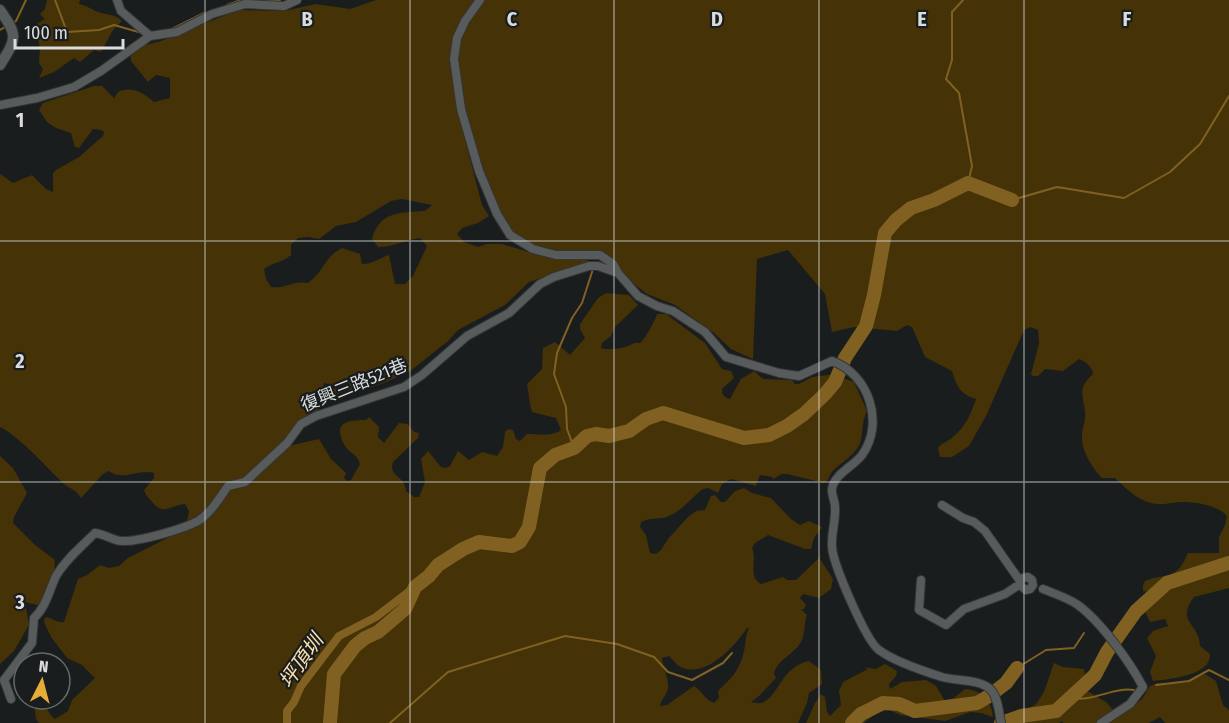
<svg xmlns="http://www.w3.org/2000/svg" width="1229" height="723" font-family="'Fira Sans Condensed','Noto Sans TC',sans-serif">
<rect width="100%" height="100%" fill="#191d1d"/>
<!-- green -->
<path fill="#453207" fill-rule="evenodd" d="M47 0H80L79 4C88 6 91 9 98 12 107 15 115 14 122 21L113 30 101 52 94 50 80 62 74 58 54 72 39 78 43 69 39 63 40 48 35 25 45 19 40 14 45 9Z
M376 0H477L467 11 455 38 462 128 482 205 489 216 478 223 462 228 457 234 464 242 478 247 487 244H502L532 253 588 259V263L529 282 505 305 458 330 448 341 409 372 384 383 337 398 328 384 324 383 318 412 284 447 319 439 331 459 346 473 344 478 347 481 351 480 360 464C358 455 350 453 345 446 332 423 346 420 366 420L369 417 379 427 378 437 384 443 399 423 408 424 414 432 419 433 418 438 393 462C388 477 405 475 406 491L414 497H419L425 482 421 459 428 451 441 467 446 468 450 466 458 451 469 460 482 452 497 456 503 447 505 432 508 429 513 430 516 439 520 441 527 434C538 434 551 437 561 430L556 418 532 412C529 402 529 394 527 384L542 369 543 348 555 342 570 355 585 338 580 329V324L598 298 606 293 629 295 638 305 615 327 611 336 602 343 601 348C609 351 627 348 634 343 636 343 638 343 640 343 644 341 656 319 657 314H666L705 343 722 369 731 371 734 378 722 389C722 395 724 397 730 399L741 379 754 371 763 379 792 380 795 384H799L812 377 836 374 786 422C804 418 827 391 840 377L854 382 867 411C862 421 863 430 861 440 858 454 841 462 832 472 828 477 830 480 824 483L787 474H782L773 479 772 477 760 475 756 486 731 479 722 484 718 493 708 488 703 489C692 497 683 510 669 516 661 520 650 517 641 522L640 527 646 535 650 553 656 554 661 550 668 539 688 517 696 511 705 510 711 496 715 495 721 502H725L735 491 744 488 752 493 771 498 791 519 800 525 809 521 822 527 814 538 811 549H805L768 535 755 543 752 548C758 561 747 576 761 584L783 577 787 580H796L818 559 821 554 820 559 833 579 831 589 819 598 803 594 800 598 806 605 804 609H801L807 615C804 623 805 632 802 640 796 654 777 659 774 674L776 678 759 696 751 702C752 702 759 704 761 703 779 698 780 667 809 661L821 670 822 684 809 693 807 703 798 723H39L36 719 34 703C46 701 47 713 55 719L68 711 72 700 95 678 82 665 67 658 51 637 44 622 45 617C53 618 57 623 64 622L78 579 87 575 100 565 109 568 119 566 128 558 181 531 186 526 189 511 185 504C170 505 165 516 153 503 149 498 146 496 144 490L154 478V473C139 468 122 482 109 471L103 474 81 498C77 490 70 489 64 484 44 465 25 442 1 427L0 428V174L13 183 32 175 46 189 53 192V173L56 170 79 157 103 136 104 132 101 130 93 129 79 148 75 147 71 133 56 128 47 122 39 110 43 103 94 86H102L114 98 118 92C133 86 142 92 154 102L170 98V78L156 75 148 82 131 61 130 49 161 41 238 10 284 11 316 4 350 9ZM402 199 432 205 425 211C401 213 380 210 372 239L378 247C393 247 405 240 420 238L427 246 413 276 405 284H395L389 255C379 258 373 264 362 264L360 254 342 248C324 257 324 272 308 283 294 280 285 289 271 287L266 279 264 269C273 262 282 263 291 255V245L298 238 309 237 319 239 336 226 356 222 391 201ZM747 628H749C745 636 746 643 744 651 740 670 731 679 718 691L719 698 714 703C705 700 702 691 694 686L667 705 660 706C661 699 667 695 668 688 669 678 663 668 662 658L669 656C673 660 677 666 683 668 707 677 735 646 747 628Z
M482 0H1229V588L1194 597C1175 623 1200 623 1200 646L1210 654C1211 676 1170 679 1153 681L1150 672 1156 656 1147 638 1153 631 1168 626 1165 619 1150 622 1145 611 1160 596V593L1143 591V585L1145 581C1169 572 1176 581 1188 553H1219V537L1225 525 1227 516C1217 505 1197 502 1182 502 1174 502 1166 505 1158 504 1140 503 1128 490 1115 478H1102C1092 467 1081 451 1082 436 1082 428 1086 421 1085 412 1083 395 1077 388 1093 374 1092 366 1086 362 1079 359L1063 371 1045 369 1038 376H1033L1031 374 1039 343 1038 330 1030 327 1024 330 986 416 969 446 952 457H940L938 448C942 442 948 442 953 437 965 427 971 414 976 399 960 394 957 387 952 371L925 357 912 327 907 325 897 331 854 327 832 332 825 294 788 250 757 259 753 359 731 349 713 332 675 305 647 294 625 277 603 252C574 252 538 254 514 235 494 219 456 85 457 58 458 35 473 20 482 0Z
M0 456 13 468 27 493 14 517 13 523 35 545 55 560 54 574 50 579 43 603 37 605 25 602 29 625 14 651 0 664Z
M1054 663 1063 667 1084 669 1087 691 1106 702 1113 710H1124L1134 705 1142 699 1150 686 1158 683H1184L1205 674 1216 681 1223 705 1229 710V723H1165L1160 717 1149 723H1063L1062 721 1059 723H1020L1026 710 1036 704 1044 692Z
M885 664 897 671 896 676 889 684 890 689 902 682 926 680 936 686 945 701 954 698 965 689C981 690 992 701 993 717L981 713 970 712 945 721 900 715 890 710 884 709 875 714 864 723H806L815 703 821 694 825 697 827 712 830 716 841 705 839 691 843 682 868 669 864 667 876 669Z"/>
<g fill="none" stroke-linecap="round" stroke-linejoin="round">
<!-- stream -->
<path stroke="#806122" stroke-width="2" d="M55 0 67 32 99 30 114 25 142 33
M265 0H280
M963 0 952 12V60L946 79 959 93 972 166 968 183
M227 5 241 0
M13 23 16 21 26 0
M172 29 204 13
M0 30 5 27
M1012 200 1057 187 1124 198 1170 172 1200 144 1229 96
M574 448 567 429 566 407 554 374 557 353 572 318 582 303 593 269
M1017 668 1046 650 1074 648 1084 633
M1156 685 1189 681 1209 670 1229 680
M1072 698C1093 702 1113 687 1134 690
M390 723 448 672 565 636 617 644 654 657 668 672 692 680 723 663 732 653"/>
<!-- canal -->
<path stroke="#806122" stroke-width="8" d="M287 723V711L294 702 301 686 339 636 376 617 415 587"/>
<!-- river -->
<path stroke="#806122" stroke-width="14" d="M330 723 334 674 355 646 365 638 378 632 405 609 415 587 429 576 438 565 463 549 479 542 512 546 520 542 529 527 540 468 555 455 574 448 587 436 596 434 609 436 629 431 646 419 663 413 744 438 769 435 787 426 804 414 825 394 835 382 845 358 866 326 874 295 885 233 896 220 911 208 934 200 968 183 1012 200
M852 723 861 714 883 703 899 704 915 711 977 703 989 696 1006 683 1017 668
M1001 723 1021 716 1056 711 1095 675 1107 652 1136 611 1167 583 1229 563"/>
<!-- minor casing -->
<g stroke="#343636" stroke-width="10">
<path id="minor" d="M117 0 121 11 150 36
M480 0 465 21 457 38 454 59 461 109 479 171 497 214 510 235 533 249 556 255H600L613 264 618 273 638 296 657 306 673 311 705 332 726 357 779 373 799 376 832 361C869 374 885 423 862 455 854 466 834 474 832 489 831 494 835 501 835 507 836 520 831 534 832 547 833 564 866 641 879 650 895 662 923 671 942 677 956 681 979 679 990 689 998 696 999 713 1001 723
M0 105 37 98 74 87 101 71 150 36 177 32 212 14 245 4 284 6 297 0
M942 505 963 518 974 522 985 531 1020 581 1023 578 1028 577 1032 580 1033 585 1030 589 1026 590 1021 586 1020 581
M921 580 919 610 946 625 964 609 1005 594 1020 584
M1043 589C1055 594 1068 598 1078 605 1101 622 1130 662 1143 687L1130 704 1101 723
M11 699 4 680 32 643 34 618C46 607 49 591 56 576 66 559 81 547 95 533 105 534 113 541 122 541 139 542 183 529 198 521 211 513 220 497 228 486L245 482 287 443 301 424 316 416 404 387 422 375 467 336 509 313 540 284 554 277 589 266H598L618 273"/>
</g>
<!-- tertiary casing -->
<g stroke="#343636" stroke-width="12">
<path id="tertiary" d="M0 10C18 36 17 38 0 65"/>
</g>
<!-- minor -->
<use href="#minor" stroke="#575b5c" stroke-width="8"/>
<!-- tertiary -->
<use href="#tertiary" stroke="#575b5c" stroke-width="10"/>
</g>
<!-- grid -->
<path fill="none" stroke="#dadcdd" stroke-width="1.5" stroke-opacity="0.55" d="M205 0V723M410 0V723M614 0V723M819 0V723M1024 0V723M0 241H1229M0 482H1229"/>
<g text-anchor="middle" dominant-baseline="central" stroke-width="4.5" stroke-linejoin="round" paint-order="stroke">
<!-- street labels -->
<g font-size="18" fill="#dadcdd" stroke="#191d1d">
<text transform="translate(354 385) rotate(-22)">復興三路521巷</text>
</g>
<!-- water labels -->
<g font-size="20" font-style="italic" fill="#fce0ae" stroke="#191d1d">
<text transform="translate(301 661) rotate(-55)">坪頂圳</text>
</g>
</g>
<g font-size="20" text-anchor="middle" font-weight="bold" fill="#dadcdd" stroke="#191d1d" stroke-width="4.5" stroke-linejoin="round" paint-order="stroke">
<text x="307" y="26">B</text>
<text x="512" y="26">C</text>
<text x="717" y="26">D</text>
<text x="922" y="26">E</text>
<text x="1127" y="26">F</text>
<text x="20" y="127">1</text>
<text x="20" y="368">2</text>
<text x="20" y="609">3</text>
</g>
<!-- north arrow -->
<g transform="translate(42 681) rotate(6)"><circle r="28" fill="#191d1d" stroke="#66696a" stroke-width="1.5"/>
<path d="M0-4.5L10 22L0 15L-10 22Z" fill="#e5ad35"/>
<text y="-9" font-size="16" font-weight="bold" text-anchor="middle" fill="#dadcdd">N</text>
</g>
<!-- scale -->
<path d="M15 39v9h108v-9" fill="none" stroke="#dadcdd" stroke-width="3"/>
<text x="24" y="39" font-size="18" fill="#dadcdd" stroke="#191d1d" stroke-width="4.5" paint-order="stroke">100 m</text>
</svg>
